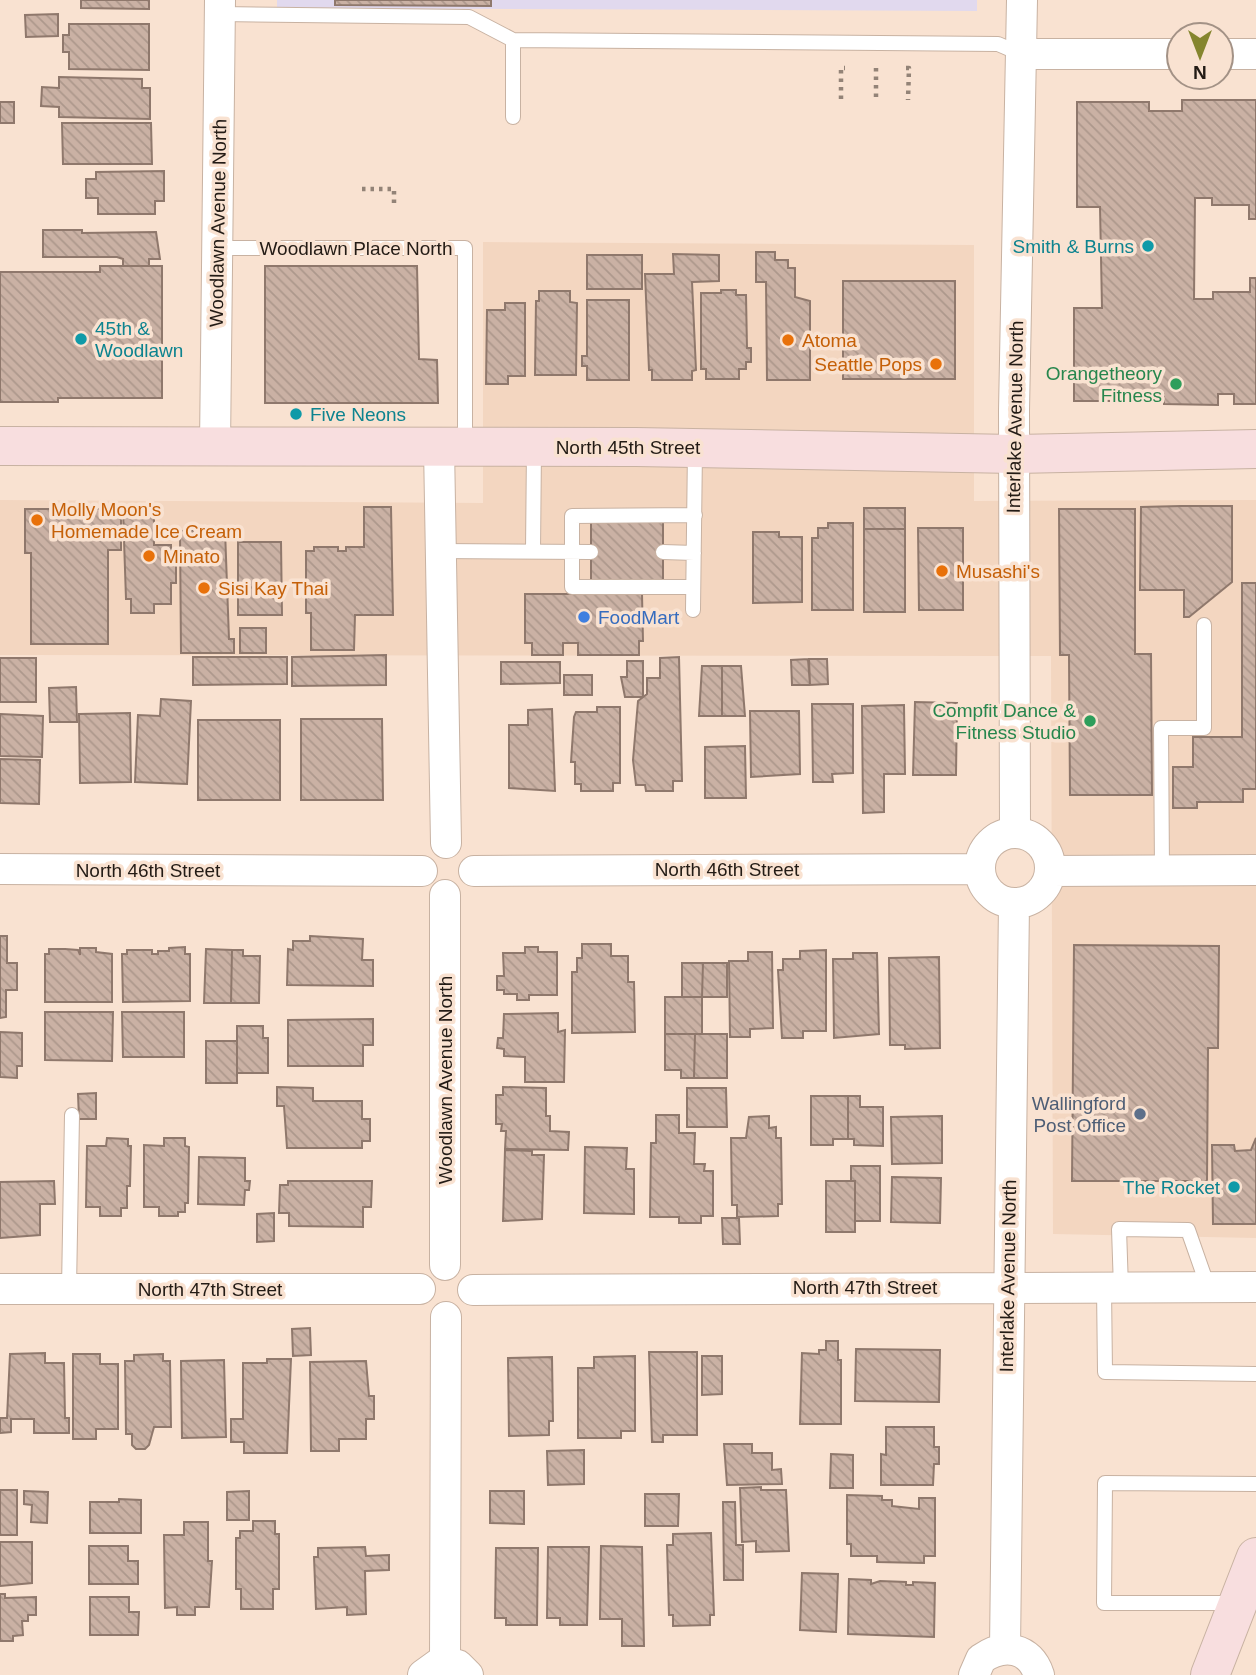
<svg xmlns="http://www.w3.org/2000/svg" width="1256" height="1675" font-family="Helvetica,sans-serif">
<defs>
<pattern id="building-back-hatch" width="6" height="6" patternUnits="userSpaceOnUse" patternTransform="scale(1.75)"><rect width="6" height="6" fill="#cab1a4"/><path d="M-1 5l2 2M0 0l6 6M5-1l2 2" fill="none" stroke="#ad988c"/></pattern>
</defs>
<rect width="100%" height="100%" fill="#f9e2d1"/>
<!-- built -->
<path fill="#f3d6c0" d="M483 242 974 245V501L1256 500V1238L1053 1234 1051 656 0 655V500L483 503Z"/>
<!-- education -->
<path fill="#e1d9ee" d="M277 0H977V11L277 8Z"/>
<!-- building -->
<path fill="url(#building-back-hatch)" stroke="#8f786c" stroke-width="2" d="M81 0H149V9L81 8Z
M335 0H491V6L335 5Z
M58 14V36L26 37 25 15Z
M69 24H149V70L69 69V52H63V35H69Z
M59 77 142 79V88H150V119L59 117V107L41 106 42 87 59 88Z
M1182 100H1256V219H1249V205H1212V198H1195L1194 299H1213V292H1250V278H1256V404H1234V394H1218V405L1164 404V394L1134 393V401H1074V308H1102L1100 207H1077V102H1149V111H1182Z
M0 102H14V123H0Z
M62 123H151L152 164H63Z
M164 171V201H155V214H98V198H86V179H96V172Z
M43 230H82V233L156 232 160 259H149V266H123V259L117 257H43Z
M756 252H775V260H788V268H795V297L810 301V380H767L766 282H756Z
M673 254 719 255V281L692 282 696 370 692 371V380H652V370H649L645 274H674Z
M587 255H642V289H587Z
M100 266H162V398H58V402H0V272H100Z
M265 266H417L419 359 437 360 438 403H265Z
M843 281H955V379H843Z
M721 290H736V295H746L747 348H751V362H746V369H739V379H706V369H701V293H721Z
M539 291H570V302L577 303 576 375H535L536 301H539Z
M587 300H629V380H587V366H582V356H587Z
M505 303H525V376H508V384H486L487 310H505Z
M1181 506H1232V582L1189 617H1184V590H1140L1141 507Z
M364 507H391L393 615H355L354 650H311V613H306V551H314V547H338V551H346V547H364Z
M864 508H905V529H864Z
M25 509H121V550H108V644H31V553H25Z
M1059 509H1135V654H1151L1152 795H1070L1069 655H1060Z
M123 510H154V545H171V565H176V583H171V604H154V613H131V599H126Z
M591 518H663V584L591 585Z
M828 523H853V610H812V538H818V528H828Z
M918 528H963V610H919Z
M864 529H905V612H864Z
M225 530 229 639H234V653H181L180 531Z
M753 532H779V537H802V602L753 603Z
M238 542H281L282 615H238Z
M1242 583H1256V789H1243V802H1197V808H1173V767H1193V737H1242Z
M525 594H642L643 641H639V655H578V643H563V655H532V643H525Z
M240 628H266V653H240Z
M386 655V685L292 686V657Z
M193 657H287V684L193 685Z
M679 657 682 781H673V791H646L645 785H636L633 760 638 701 647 694V678H660V658Z
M0 658H36V702H0Z
M808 659 810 685H792L791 660Z
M809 659H827L828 684 810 685Z
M627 661H643V697H625L621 677H627Z
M501 662H560V683L501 684Z
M702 666H722V716H699Z
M722 666H741L745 716H722Z
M564 675H592V695H564Z
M76 687 77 722H50L49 688Z
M161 699 191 701 187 784 135 782 138 715 160 716Z
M915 702 957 703 956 775H913Z
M812 704H853V773L832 774 833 782H813Z
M904 705 905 774H884V812L863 813 862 706Z
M597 707H620V783H613V791H581V784H575V762H571L574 717 576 712H597Z
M552 709 555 791 509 788V725H528V710Z
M750 711H799L800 774 751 777Z
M130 713 131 782 80 783 79 714Z
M0 714 43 716 42 757 0 756Z
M301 719H382L383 800H301Z
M198 720H280V800H198Z
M745 746 746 798H705V747Z
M0 759 40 760 39 804 0 803Z
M0 936H7V963H17V990H6V1017L0 1018Z
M310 936 363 939 362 960H373V986L287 985 288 949 293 950V941H310Z
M582 944H611V956H628V982H634L635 1032 572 1033V972H577V958H582Z
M1074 945 1219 946 1218 1048H1208L1207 1181H1072Z
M185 947V954H190V1001L123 1002 122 954H127V950H152V954H158V951H169V948Z
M525 947H538V952H557V995H529V1000H517V994H504V990H497V976H504L503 953H525Z
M80 948H96V952L112 954V1002H45V954H49V949H65L78 950 80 955Z
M206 949 232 950 231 1003H204Z
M232 950H243V956H260L259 1003H231Z
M826 950V1031H803V1038H782L778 970H783V959H800V951Z
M748 952H772L773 1028 750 1029V1037H730L729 961H748Z
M853 953H877L879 1034 834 1038 833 959H853Z
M939 957 940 1048 905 1049V1045H890L889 958Z
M682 963H703L702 997H682Z
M703 963H727V997H702Z
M665 997H702V1034H665Z
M45 1012H113L112 1061 45 1060Z
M122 1012H184V1057H123Z
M558 1013V1032L565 1030 564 1082H525V1057L504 1056V1049L497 1048 498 1038H503L504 1014Z
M373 1019V1045H363V1066H288V1020Z
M237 1026H263V1038H268V1073H237Z
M0 1032 22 1033V1066H17V1078L0 1077Z
M665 1034H695L694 1078H681V1070H665Z
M695 1034H727V1078H694Z
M206 1041H237V1083H206Z
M277 1087 313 1088V1101H362V1119H370V1141H362V1148H287L284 1106H277Z
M503 1087 546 1088V1116H550V1131L569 1132 568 1150 505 1149 506 1131H501L502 1124H496V1095H503Z
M687 1088H726L727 1127H687Z
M96 1093V1119H79L78 1094Z
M811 1096H848V1139H833V1145H811Z
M848 1096H860V1107H883V1146L854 1145V1139H848Z
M656 1115H679V1133H695L694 1164H705L704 1171H713V1216H701V1223H679V1217H650L651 1143H656Z
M769 1116V1128L776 1127V1138H781L782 1204H778V1216L737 1217V1205H732L731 1138H746L749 1117Z
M942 1116V1163L892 1164 891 1117Z
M107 1138 128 1139V1146H131L130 1186H127V1208H121V1216H100V1207H86L87 1146H106Z
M164 1138H185V1146L189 1147 188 1203H185V1212H178V1216H159V1207H144V1145L164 1146Z
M1256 1138V1224H1213L1212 1145H1234L1235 1151 1251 1150Z
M585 1147 627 1148 626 1169H634V1214L584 1213Z
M505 1150 532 1151V1155H544L542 1219 503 1221Z
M199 1157 245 1158V1181H250L249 1190H245L244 1205 198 1204Z
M851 1166H880V1221H855V1181H851Z
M892 1177 941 1178 940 1223 891 1222Z
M54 1181 55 1204H40V1235L0 1238V1182Z
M288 1181H372L371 1207H363V1227L289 1226V1213H279L280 1185H288Z
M826 1181H855V1232H826Z
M274 1213V1241L257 1242V1214Z
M722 1218H739L740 1244H723Z
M310 1328 311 1355 293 1356 292 1329Z
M826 1341H838V1360H841V1424H800L802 1353 819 1354V1350H826Z
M856 1349 940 1350 939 1402 855 1401Z
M649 1352H697V1435H663V1442H652Z
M45 1353V1363H64L65 1418H69V1433H34V1419H11V1432L0 1433V1418H7L10 1354Z
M73 1354H100V1364H118V1429H96V1439H73Z
M163 1354V1361H170L171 1427H154L149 1445 145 1449H136L132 1445V1434H126L125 1361H134V1355Z
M635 1356V1431H621V1438H578V1368H594V1357Z
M702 1356H722V1394L702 1395Z
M552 1357 553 1421H549V1435L509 1436 508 1358Z
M267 1359H291L287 1453H244V1442H231V1419H243V1363H267Z
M224 1360 226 1437 182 1438 181 1361Z
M366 1361 369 1396H374V1419H366V1439H339V1451H311L310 1362Z
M886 1427H934V1447H939V1464H934L933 1485H881V1454L886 1455Z
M724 1444H752V1453H772V1470L781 1469 782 1484 727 1485Z
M584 1450V1484L548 1485 547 1451Z
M831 1454 853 1455V1488H830Z
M761 1487V1490H786L789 1551 756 1552V1541L742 1542 740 1488Z
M0 1490H17V1535H0Z
M24 1491 48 1492 47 1523 31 1522 32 1505 24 1504Z
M249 1491V1520H227V1492Z
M490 1491H524V1524L490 1523Z
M645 1494H679L678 1526H645Z
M847 1495 882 1496V1500H892V1506L919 1509V1498H935V1556H924V1563L877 1562V1556H851V1544H847Z
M119 1499 141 1500V1533H90V1502H119Z
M723 1502H735L736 1545H743V1580H724Z
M253 1521H275V1534H279V1589H273V1609H241V1589H236V1538H240V1531H253Z
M184 1522H208V1561H212L209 1607H195V1615H177V1607L165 1608 164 1535H184Z
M711 1533 714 1615H710V1625L673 1626V1615H669L667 1545H673V1534Z
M0 1542H32V1583L0 1586Z
M89 1546H128V1561H138V1584H89Z
M601 1546 642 1547 644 1646H622V1619H600Z
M365 1547 366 1556 389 1555V1570L365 1571 366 1614 347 1615V1607L316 1609 314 1557H318V1548Z
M548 1547H589L587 1625H560V1618H547Z
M496 1548H538L537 1625H506V1618H495Z
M802 1573 838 1574 836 1632 800 1630Z
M849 1579 871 1580V1584L880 1581 906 1582V1585H913V1582L935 1583 934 1637 848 1634Z
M0 1594H5V1598L36 1597V1615H28V1621H22L23 1635 13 1636V1641H0Z
M90 1597H129V1612H139L138 1635H90Z"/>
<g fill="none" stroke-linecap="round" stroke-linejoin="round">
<!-- service casing -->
<g stroke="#c8b2a2" stroke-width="16">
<path id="service" d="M220 14 469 17 513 40 998 44 1021 54
M513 40V117
M217 248H465V445
M439 551 591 552
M533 551 534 448
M663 552 694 553
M693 587H572V516L695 515
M693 610 695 449
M1162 870 1161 728H1204V625
M1104 1288 1105 1372 1256 1374
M1121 1288 1119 1229 1188 1230 1208 1287
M69 1289 72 1115
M1234 1603H1104L1105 1483 1256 1484"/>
</g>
<!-- minor casing -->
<g stroke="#c8b2a2" stroke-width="32">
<path id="minor" d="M1021 54H1179
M1221 54H1256
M215 446 220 0
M439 447 446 843
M980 868a35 35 0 1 1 70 0a35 35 0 1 1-70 0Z
M1015 833 1014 411 1022 0
M0 869 422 871
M474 871 980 869
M1050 871 1256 870
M445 1265V895
M0 1289H420
M473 1290 1256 1287
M1005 1649 1014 903
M445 1662 446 1317
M423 1675 441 1662 458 1665 468 1675
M974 1675 981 1659C1004 1643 1030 1647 1039 1675"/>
</g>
<!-- secondary casing -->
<g stroke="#c8b2a2" stroke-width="40">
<path id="secondary" d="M0 446 636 447 1014 454 1256 449
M1210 1675 1256 1557"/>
</g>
<!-- path -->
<path stroke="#938377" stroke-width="4.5" stroke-dasharray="3.5 5" stroke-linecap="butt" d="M876 68V100
M906 68H909L908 100
M841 99V68H845
M362 189H394V207"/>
<!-- service -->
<use href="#service" stroke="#fff" stroke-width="14"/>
<!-- minor -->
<use href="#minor" stroke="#fff" stroke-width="30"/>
<!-- secondary -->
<use href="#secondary" stroke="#f8dedf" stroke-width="38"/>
</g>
<!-- markers -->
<g fill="#0f9aa8" stroke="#f9e2d1" stroke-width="2.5">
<circle cx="1148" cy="246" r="7"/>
<circle cx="81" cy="339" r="7"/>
<circle cx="296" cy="414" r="7"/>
<circle cx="1234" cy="1187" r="7"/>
</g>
<g fill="#e8710a" stroke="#f9e2d1" stroke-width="2.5">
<circle cx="788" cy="340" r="7"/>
<circle cx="936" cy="364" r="7"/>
<circle cx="37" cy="520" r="7"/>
<circle cx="149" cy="556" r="7"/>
<circle cx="942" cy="571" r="7"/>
<circle cx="204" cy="588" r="7"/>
</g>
<g fill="#2e9e5b" stroke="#f9e2d1" stroke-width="2.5">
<circle cx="1176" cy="384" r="7"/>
<circle cx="1090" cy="721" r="7"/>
</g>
<circle fill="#3f7fe0" stroke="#f9e2d1" stroke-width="2.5" cx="584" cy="617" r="7"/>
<circle fill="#5c6f8a" stroke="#f9e2d1" stroke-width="2.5" cx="1140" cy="1114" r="7"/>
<g text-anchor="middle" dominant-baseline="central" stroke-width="7" stroke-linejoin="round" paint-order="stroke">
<!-- street labels -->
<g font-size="19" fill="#231b15" stroke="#f9e2d1">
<text transform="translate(218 223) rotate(-89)">Woodlawn Avenue North</text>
<text x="356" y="248">Woodlawn Place North</text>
<text transform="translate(1015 417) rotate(-89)">Interlake Avenue North</text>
<text x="628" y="447">North 45th Street</text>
<text x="727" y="869">North 46th Street</text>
<text x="148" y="870">North 46th Street</text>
<text transform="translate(445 1080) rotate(-90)">Woodlawn Avenue North</text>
<text transform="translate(1008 1276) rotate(-89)">Interlake Avenue North</text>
<text x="865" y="1287">North 47th Street</text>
<text x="210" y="1289">North 47th Street</text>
</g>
<!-- culture labels -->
<g font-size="19" fill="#0d838f" stroke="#f9e2d1" text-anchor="end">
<text x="1134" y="246">Smith &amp; Burns</text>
<text x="95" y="328" text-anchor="start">45th &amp;<tspan x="95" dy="22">Woodlawn</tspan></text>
<text x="310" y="414" text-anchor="start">Five Neons</text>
<text x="1220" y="1187">The Rocket</text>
</g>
<!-- food labels -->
<g font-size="19" fill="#c56008" stroke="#f9e2d1" text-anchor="start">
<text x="802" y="340">Atoma</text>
<text x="922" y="364" text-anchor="end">Seattle Pops</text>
<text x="51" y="509">Molly Moon's<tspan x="51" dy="22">Homemade Ice Cream</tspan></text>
<text x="163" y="556">Minato</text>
<text x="956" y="571">Musashi's</text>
<text x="218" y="588">Sisi Kay Thai</text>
</g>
<!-- leisure labels -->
<g font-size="19" fill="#27864d" stroke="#f9e2d1" text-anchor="end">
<text x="1162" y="373">Orangetheory<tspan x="1162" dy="22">Fitness</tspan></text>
<text x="1076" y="710">Compfit Dance &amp;<tspan x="1076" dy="22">Fitness Studio</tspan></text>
</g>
<!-- shop labels -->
<g font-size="19" fill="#366cbe" stroke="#f9e2d1" text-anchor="start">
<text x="598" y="617">FoodMart</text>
</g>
<!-- service labels -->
<g font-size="19" fill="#4e5e75" stroke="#f9e2d1" text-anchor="end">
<text x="1126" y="1103">Wallingford<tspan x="1126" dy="22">Post Office</tspan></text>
</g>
</g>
<!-- north arrow -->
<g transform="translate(1200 56) rotate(180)"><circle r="33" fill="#f9e2d1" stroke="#a39286" stroke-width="2"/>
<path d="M0-5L12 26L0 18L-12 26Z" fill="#85852e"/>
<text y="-10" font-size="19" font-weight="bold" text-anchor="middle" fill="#231b15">N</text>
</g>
</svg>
